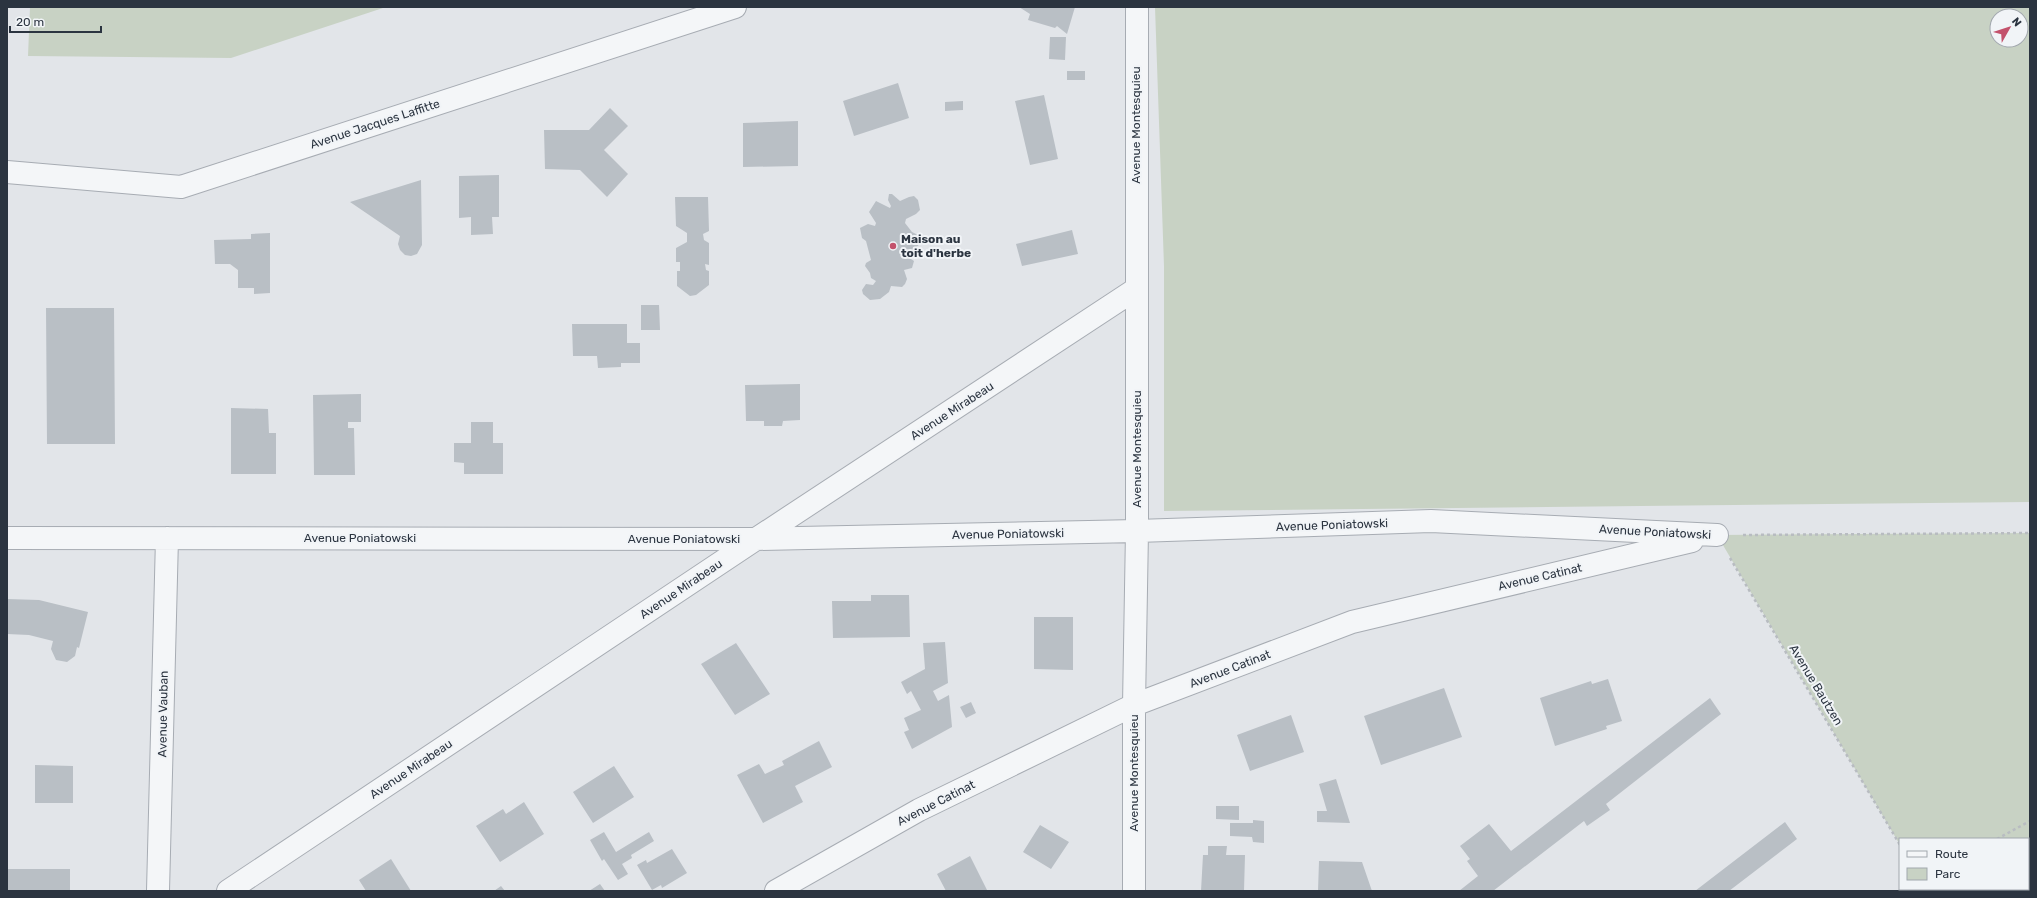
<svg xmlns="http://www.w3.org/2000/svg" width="2037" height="898" font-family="Rubik,sans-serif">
<rect width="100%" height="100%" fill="#e2e5e9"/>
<!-- green -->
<path fill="#c8d2c4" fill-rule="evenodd" d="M30 7H386L231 58 28 56Z
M1155 7H2030V502L1164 511V266ZM1997 16H2021V40H1997Z
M2030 533V891H1900V889H2028V839H1900V845L1717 535Z"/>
<!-- building -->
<path fill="#b9bfc5" d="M1019 7H1075L1067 34 1057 26 1055 28 1028 20 1030 14Z
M1050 37H1066L1065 60 1049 59Z
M1067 71H1085V80H1067Z
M898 83 909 118 854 136 843 101Z
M1044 95 1058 159 1030 165 1015 101Z
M963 101V110L945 111V102Z
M610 108 628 126 604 150 628 174 607 197 580 170 545 169 544 130H589Z
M798 121V166L743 167V123Z
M499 175V217H492L493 234 471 235V217L459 218V176Z
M421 180 422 245 417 254 411 256 405 255 400 250 398 244 400 236 350 202Z
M889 194H892L900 201 909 197 914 196 918 200 920 210 916 214 906 219 905 223 912 232 918 235 920 244 914 249V255L910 256 911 259 914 261 912 268 904 270 907 279 905 284 902 287 891 286 889 292 880 299 870 300 863 294 862 290 866 284 873 285 876 281 871 278 870 273 865 266 866 263 871 260 866 241 862 238 860 228 868 224 875 226 876 223 869 212 876 201 890 208 891 206 888 200Z
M675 197H708L709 231 703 234 704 240 709 243V265L705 264 706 270 709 271V285L696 295 690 296 677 286V271H680V262H676V248L687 242V233L676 226Z
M1072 230 1078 254 1022 266 1016 244Z
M270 233V293L254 294V288H238V270L230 264H215L214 240 251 239V234Z
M641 305H659L660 330H641Z
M46 308H114L115 444H47Z
M572 324H627V343H640V363H621V367L598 368 597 356H573Z
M800 384V420L783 421 782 426H764V421H746L745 385Z
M361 394V422H348V428H354L355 475H314L313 395Z
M231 408 268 409 269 433H276V474H231Z
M471 422H493V443H503V474H464V463L454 462V443H471Z
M871 595H909L910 637 833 638 832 601H871Z
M7 599 39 600 88 612 79 648 77 647 75 656 67 662 56 660 51 649 53 641 29 635 7 634Z
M1034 617H1073V670L1034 669Z
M945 642 948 683 933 691 938 701 949 695 952 727 912 749 904 732 909 730 904 718 921 710 911 691 907 694 901 682 925 669 923 643Z
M736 643 770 694 735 715 701 664Z
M1608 679 1622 721 1606 726 1607 729 1555 746 1540 698 1591 681 1592 684Z
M1444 688 1462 737 1381 765 1364 716Z
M1710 698 1721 714 1606 804 1610 810 1587 826 1584 821 1493 891H1459L1478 876 1467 861 1470 859 1460 846 1489 824 1511 851Z
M971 702 976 713 966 718 960 707Z
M1291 715 1304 752 1250 771 1237 735Z
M819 741 832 767 795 786 803 802 763 823 737 775 759 764 765 774 784 765 782 761Z
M35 765 73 766V803H35Z
M614 766 634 797 593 823 573 792Z
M1336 779 1350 823 1317 822V811H1327L1319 784Z
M524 802 544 834 500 862 476 826 503 809 506 814Z
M1216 806H1239V820L1216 819Z
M1253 820 1264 821V843L1253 842 1252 837 1230 836V823H1253Z
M1785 822 1797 839 1729 891H1695Z
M1040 825 1069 842 1051 869 1023 852Z
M604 832 616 852 649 832 654 841 631 855 632 858 622 864 628 874 618 880 604 859 602 861 590 840Z
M1208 846H1227L1226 855H1245L1244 891H1201L1203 855H1208Z
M672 849 687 873 662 888 661 885 652 890 637 865 646 860 647 863Z
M970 856 987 890 946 891 937 874Z
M391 859 411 891H366L359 880Z
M1319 861 1362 862 1372 891H1318Z
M7 869H70V891H7Z
M600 884 605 891H589Z
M501 886 505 891H494Z"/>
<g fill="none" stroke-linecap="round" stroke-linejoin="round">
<!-- minor casing -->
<g stroke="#a7acb3" stroke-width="24">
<path id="minor" d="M7 172 181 187 735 7
M7 538 756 539 1137 531 1431 521 1717 535
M158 891 167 538
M228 891 756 539 1136 289
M776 891 919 810 1134 705 1352 622 1692 541
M1134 891V705L1137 531V7"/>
</g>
<!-- path -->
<path stroke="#b8bcc1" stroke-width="2.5" stroke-dasharray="3 3" stroke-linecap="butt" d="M1743 535 2030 533
M1730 558 1900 845
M1997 839 2030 821
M1900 891V889
M1902 891 1906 889"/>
<!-- minor -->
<use href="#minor" stroke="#f4f6f8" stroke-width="22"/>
</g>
<!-- markers -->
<circle fill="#c3526c" stroke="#f1f4f7" stroke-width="1.5" cx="893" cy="246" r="4"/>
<g text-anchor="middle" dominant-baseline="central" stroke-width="4" stroke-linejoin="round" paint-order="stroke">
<!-- street labels -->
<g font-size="12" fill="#2b3440" stroke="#f1f4f7">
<text transform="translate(375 124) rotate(-18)">Avenue Jacques Laffitte</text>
<text transform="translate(1136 125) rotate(-90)">Avenue Montesquieu</text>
<text transform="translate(952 411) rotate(-33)">Avenue Mirabeau</text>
<text transform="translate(1137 449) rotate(-90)">Avenue Montesquieu</text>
<text transform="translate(1332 525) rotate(-2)">Avenue Poniatowski</text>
<text transform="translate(1655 532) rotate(3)">Avenue Poniatowski</text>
<text transform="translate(1008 534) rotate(-1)">Avenue Poniatowski</text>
<text x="360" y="538">Avenue Poniatowski</text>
<text x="684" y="539">Avenue Poniatowski</text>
<text transform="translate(1540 577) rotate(-13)">Avenue Catinat</text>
<text transform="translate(681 589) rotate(-34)">Avenue Mirabeau</text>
<text transform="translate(1230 669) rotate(-21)">Avenue Catinat</text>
<text transform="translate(1816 685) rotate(59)">Avenue Bautzen</text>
<text transform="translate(163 714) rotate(-89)">Avenue Vauban</text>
<text transform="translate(411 769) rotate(-34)">Avenue Mirabeau</text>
<text transform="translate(1134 773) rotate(-90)">Avenue Montesquieu</text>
<text transform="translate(936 803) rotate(-27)">Avenue Catinat</text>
</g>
<!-- poi labels -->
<g font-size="12" font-weight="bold" fill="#2b3440" stroke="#f1f4f7" text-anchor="start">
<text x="901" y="239">Maison au<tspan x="901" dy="14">toit d'herbe</tspan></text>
</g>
</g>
<!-- border -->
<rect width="2037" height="898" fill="none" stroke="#2b3440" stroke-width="16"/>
<!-- legend -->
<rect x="1899" y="838" width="130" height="52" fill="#f1f4f7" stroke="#a2a7ae"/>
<rect x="1907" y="851" width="20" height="6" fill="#f4f6f8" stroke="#a2a7ae"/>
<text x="1935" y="858" font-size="12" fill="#2b3440">Route</text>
<rect x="1907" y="868" width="20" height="12" fill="#c8d2c4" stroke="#a2a7ae"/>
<text x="1935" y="878" font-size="12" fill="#2b3440">Parc</text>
<!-- north arrow -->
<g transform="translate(2009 28) rotate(51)"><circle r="19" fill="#f1f4f7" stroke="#a2a7ae"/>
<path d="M0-3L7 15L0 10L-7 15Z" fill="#c3526c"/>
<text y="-6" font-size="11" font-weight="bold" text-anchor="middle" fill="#2b3440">N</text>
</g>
<!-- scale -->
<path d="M10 26v6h91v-6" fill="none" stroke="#2b3440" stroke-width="2"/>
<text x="16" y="26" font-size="12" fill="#2b3440" stroke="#f1f4f7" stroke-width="3" paint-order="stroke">20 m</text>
</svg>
